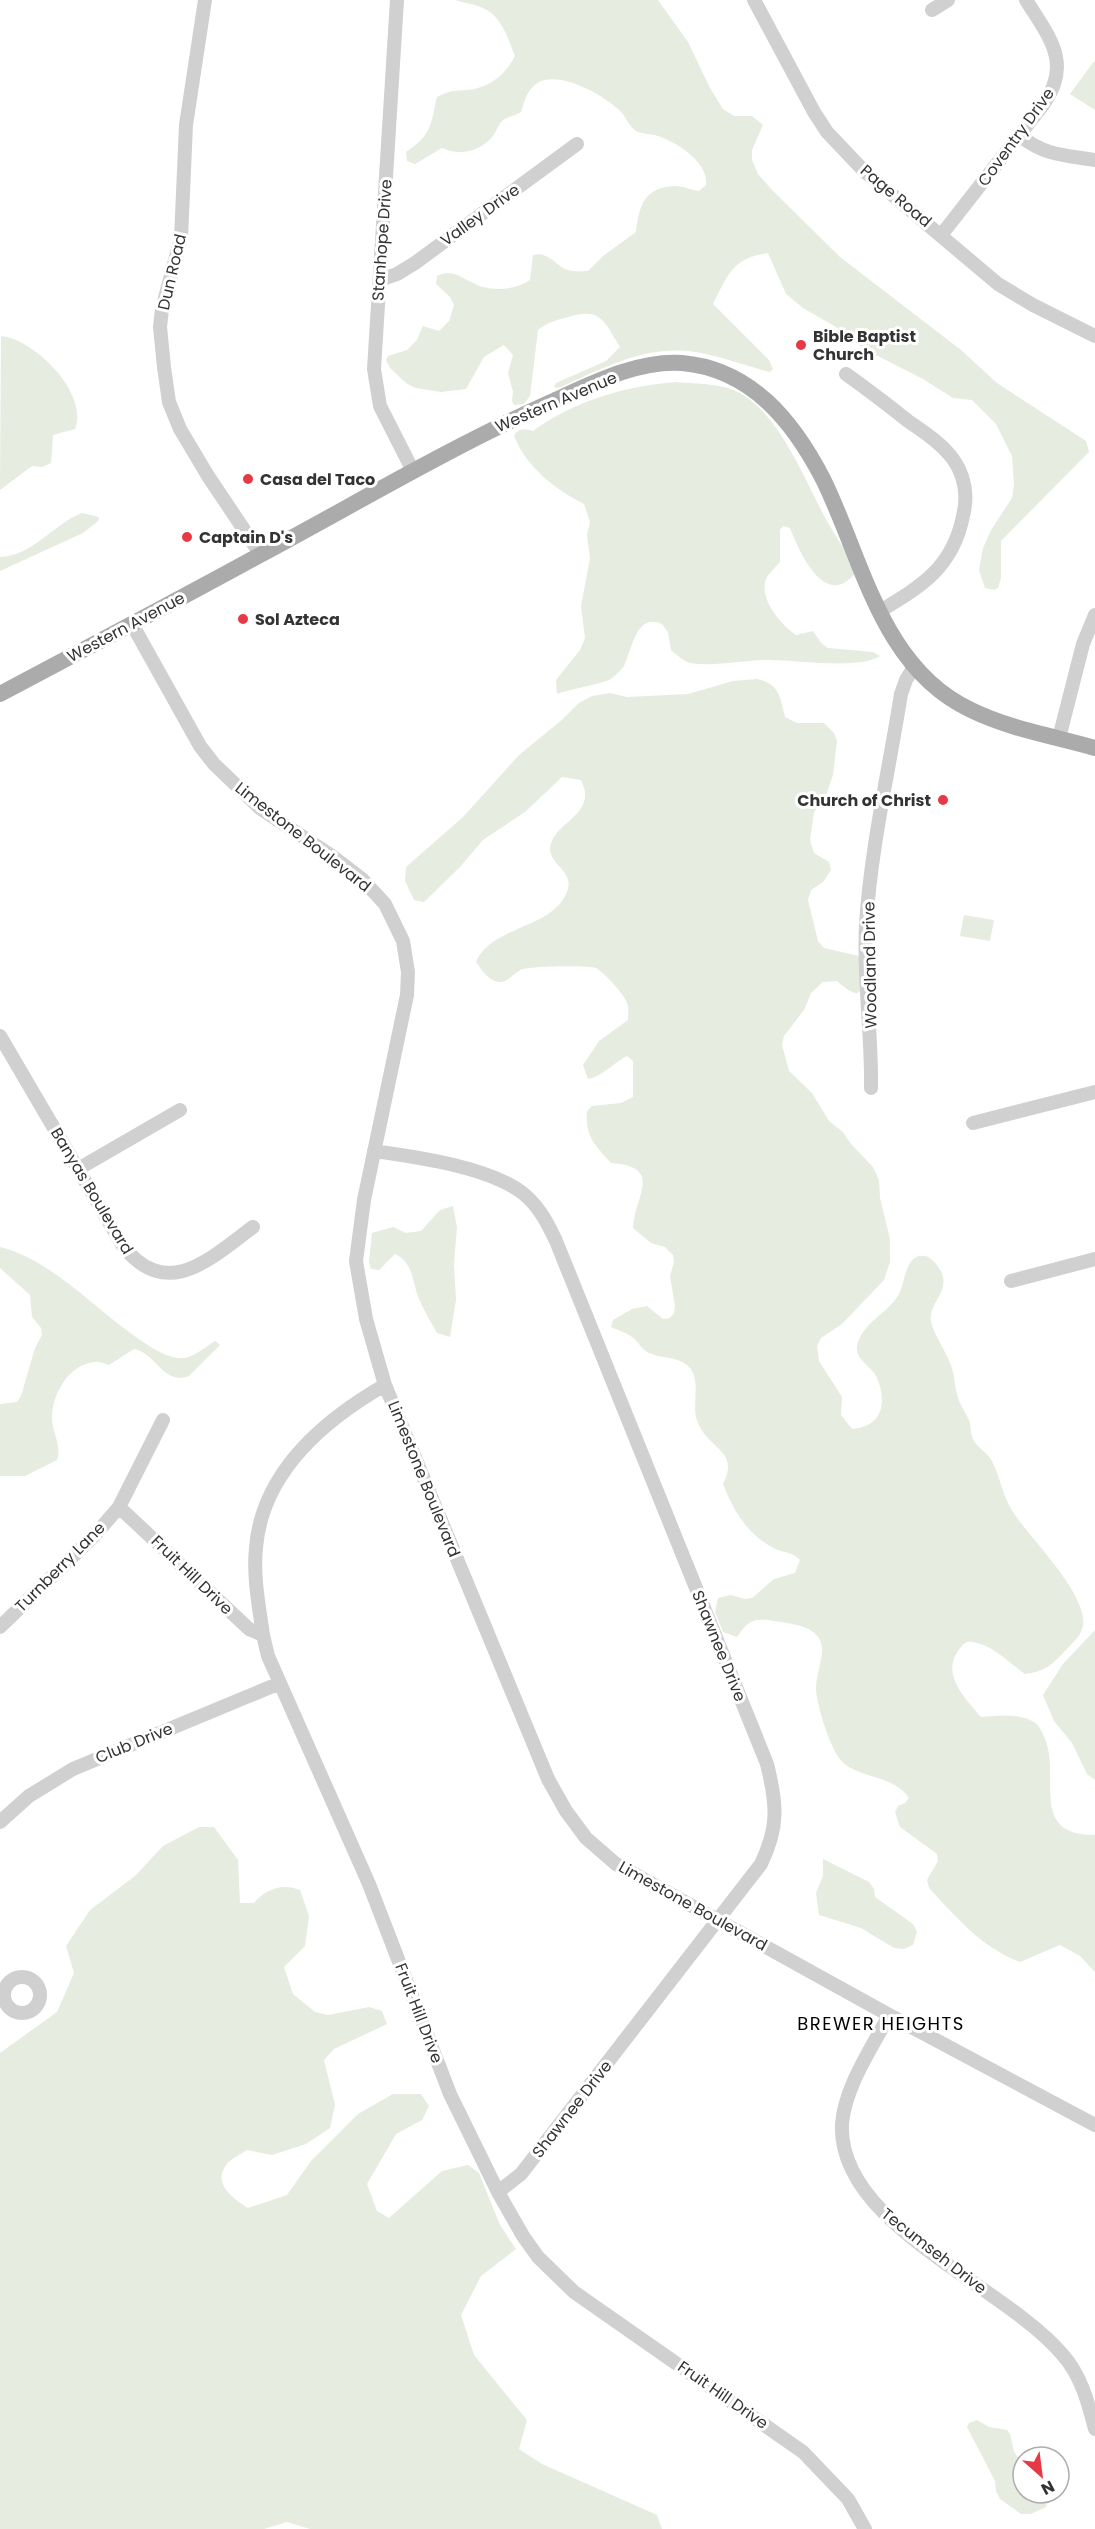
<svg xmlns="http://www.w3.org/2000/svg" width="1095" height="2529" font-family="Poppins,sans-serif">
<rect width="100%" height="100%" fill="#fff"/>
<!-- green -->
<path fill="#e6ecdf" d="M455 0H658L688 42 710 88 723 109 734 116H752L763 125 752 150V160L758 174 772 190 840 257 961 350 997 383 1086 441 1089 452 1001 541V578L998 588 994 590 985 588 979 570 983 548 991 530 1012 498 1014 484 1012 456 996 424 972 400 953 398 923 379 864 349 836 327 803 308 786 294 768 253C732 258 728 275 713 304L769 360 773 369 770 372C746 366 720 356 695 352 645 344 602 369 558 388L554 387 556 383 606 361 620 347C604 321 601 307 568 317 556 320 547 323 538 330L530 396 524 404 514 405 512 401 513 392 508 373 513 355 504 345 484 357 466 389 441 392 416 388 407 384 390 368 386 360 388 356 407 350 417 340 423 326 439 331 449 321 454 305 450 297 436 284 437 276C454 266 467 283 483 287 498 291 517 289 530 280L533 255C549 251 555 266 568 270 574 272 583 271 588 271L603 256 636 232C639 206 644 187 675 186 683 186 691 190 699 191L706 185C709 162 676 142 658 136 652 134 641 134 636 131 630 127 626 118 622 113 606 96 562 71 539 82 527 89 525 100 521 112 516 115 508 117 503 120 498 124 497 131 493 136 480 152 459 156 442 148L415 164 407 161 406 152C432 134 430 127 437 97 454 88 458 92 474 89 493 85 507 72 515 56 508 39 502 16 483 8 475 4 464 3 455 0Z
M1095 60V110L1070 94Z
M1 336C36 340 89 394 75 429L53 435 51 463 42 467 32 466 0 490Z
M676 382C697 384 721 383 740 393 781 416 806 483 828 523 836 537 846 551 855 566L856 572C826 611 800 554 790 528L783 526 780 530V562C776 567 770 572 767 577 757 597 780 624 796 635L813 631 822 644 828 648 873 652 880 656C858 670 797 660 769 660 743 660 716 667 690 663 683 661 677 655 671 650L668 632 662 624C636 612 632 650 624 666 621 670 615 676 611 679 605 683 567 690 557 694L556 680 580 650 585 638 581 606 590 558 587 535 590 522 584 504C555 489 527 468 514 436 518 428 525 429 533 431 574 401 625 386 676 382Z
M82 513 99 517 98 521 83 533 0 571V557C33 556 53 524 82 513Z
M757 679C779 684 780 696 785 717L797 723H824L834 733 837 741 833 775 825 798 814 812 810 840 814 853 829 862 831 870 823 882 811 890 808 900 818 941 824 948 859 956C863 980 869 1010 837 981L823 982 811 993 804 1010 784 1036 782 1045 789 1071 812 1093 829 1121 843 1132 851 1144 873 1167 879 1180 880 1198 890 1239V1262L884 1280 842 1324 821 1338 817 1346 819 1361 842 1397 841 1415 852 1429C883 1427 888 1401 876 1376 871 1366 855 1359 857 1346 862 1322 889 1313 899 1294 905 1284 905 1253 925 1256 930 1257 932 1260 936 1264 957 1289 927 1301 931 1322 935 1338 947 1352 952 1368 955 1379 955 1392 960 1403 963 1410 968 1416 970 1423 971 1429 971 1436 974 1441 978 1448 988 1453 992 1461 1001 1479 1003 1499 1015 1515 1031 1539 1093 1600 1082 1629 1080 1637 1071 1644 1066 1650 1052 1665 1044 1672 1025 1674 1009 1663 993 1645 973 1642 966 1640 962 1646 958 1651 941 1675 966 1699 981 1717 997 1716 1017 1713 1032 1721 1039 1724 1042 1732 1045 1739 1061 1778 1028 1835 1095 1835V1972L1080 1956 1060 1945 1020 1962C981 1947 957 1918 929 1888L927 1880 938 1861 937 1854 900 1827 895 1812 898 1806 905 1803 909 1798C894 1774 854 1779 839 1758 829 1744 817 1706 816 1689 816 1677 821 1664 822 1652 824 1626 793 1624 774 1621 753 1618 749 1620 737 1637L723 1632 715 1612 718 1598 731 1595 745 1599 752 1598 774 1579 795 1573 800 1560C793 1552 784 1553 775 1549 748 1535 734 1512 723 1484 740 1450 709 1450 698 1423 690 1406 703 1380 688 1366 676 1356 662 1359 649 1353 642 1350 638 1341 632 1337 627 1333 618 1330 611 1327L613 1320 632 1309 647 1306 663 1319 670 1318 674 1313 675 1306 670 1276 674 1262 673 1255 665 1247 651 1243 633 1228C634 1196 665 1167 611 1163 595 1145 585 1137 587 1111L592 1106 621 1103 633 1097V1061L627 1056C615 1062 601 1077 588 1079L583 1065 599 1041 628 1020C628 1016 629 1010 628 1006 627 997 604 972 596 968 588 965 531 966 523 969 514 972 508 983 499 982 488 981 482 970 476 962 490 928 545 929 564 898 582 869 541 865 552 841 561 820 597 812 581 780L562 777 525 812 483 840 460 867 424 902 414 900 405 881 406 867 463 817 519 755 563 719 579 703 592 696 610 693 627 697 688 694 733 681Z
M964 915 994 920 990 941 960 936Z
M453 1206 457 1227 454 1264 456 1300 450 1337 437 1333C431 1322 424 1311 419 1299 412 1282 414 1263 395 1254L379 1270 371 1269 369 1262 372 1233 393 1227 406 1233 421 1231 440 1210Z
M0 1247C49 1259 89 1303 129 1332 143 1342 161 1356 178 1358 191 1360 204 1348 215 1341L220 1345 189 1376C164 1386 156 1353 134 1349L109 1365C105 1364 99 1361 95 1362 69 1364 52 1394 52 1418 52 1432 62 1446 57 1460L25 1476H0V1404L17 1402 21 1396 35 1348 42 1335 41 1328 32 1317 30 1295 0 1268Z
M1095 1630V1780L1087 1774 1072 1743 1054 1721 1043 1695 1063 1664Z
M199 1827H214L238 1860 240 1903H254C266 1889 282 1883 300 1890L309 1916 305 1946 284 1967 293 1994 315 2012 328 2015 369 2007 382 2011 387 2024 334 2049 324 2060 335 2105 330 2128 306 2144 272 2155 247 2150C241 2154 230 2159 226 2165 212 2184 234 2199 248 2208L287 2195 311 2161 358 2114 393 2094H421L429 2106 422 2120 396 2134 367 2184 377 2211 389 2218 442 2171 468 2165 479 2173 500 2225 516 2249 481 2276 461 2315 474 2355 527 2420 519 2449 542 2464 657 2515 662 2529H310L287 2522 264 2529H0V2053L57 2012 74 1973 66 1946 90 1910 135 1876 163 1846Z
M823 1859 869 1882 874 1889 875 1897 913 1924 917 1932 913 1945 904 1949 894 1948 861 1928 819 1915 816 1893 823 1876Z
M977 2420 989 2427 1007 2430 1010 2434 1014 2452 1023 2464V2493H1043L1047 2503 1046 2507 1031 2514H1021L1000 2499 996 2491 995 2481 967 2427 969 2423Z"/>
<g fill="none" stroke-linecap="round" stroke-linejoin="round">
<!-- minor -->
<path stroke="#d0d0d0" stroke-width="14" d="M205 0 186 125 181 238 162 309 160 327 164 367 169 402 180 429 208 476 261 555
M397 0 374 369 380 406 413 471
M754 0 814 112 827 132 864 171 998 284 1033 305 1095 336
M932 10 948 0
M1020 136C1046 156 1064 155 1095 160
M942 234 1043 105C1073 63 1049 37 1026 0
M380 280 397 274 415 263 577 144
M846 374C867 389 888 405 908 421 924 432 941 443 953 459 965 476 968 496 963 516 953 567 922 586 880 611
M132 624 200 746 214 764 261 809 332 856 362 879 385 904 403 941 408 972 407 995 364 1200 356 1261 366 1319 385 1385 548 1779 566 1811 586 1838 616 1864 889 2015 1095 2125
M1059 738 1083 644 1095 615
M0 1036 123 1246C167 1302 211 1258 253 1227
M871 1088C872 1034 863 978 866 924 871 847 889 770 901 694L906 680 914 667
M973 1123 1095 1092
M374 1151C416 1157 492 1167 525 1195 540 1208 548 1224 556 1241L767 1764C777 1804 779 1827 761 1864L521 2174 498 2192
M78 1169 180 1110
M1011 1281 1095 1259
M163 1420 119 1507 249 1629 263 1635 268 1656 369 1884 450 2094 498 2192 523 2236 538 2257 574 2292 803 2452 848 2499 865 2529
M0 1627 94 1536 119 1507
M263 1635C259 1606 253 1577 256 1548 262 1472 324 1420 385 1385
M0 1822 29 1796 73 1769 280 1683
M4 1995a18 18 0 1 1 36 0a18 18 0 1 1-36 0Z
M889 2015C872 2048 845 2086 842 2124 837 2224 1005 2286 1062 2354 1081 2375 1088 2402 1095 2429"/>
<!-- major -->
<path stroke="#ababab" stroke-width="16" d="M0 694C87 648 174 602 260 555 357 503 451 447 551 402 591 384 637 360 682 363 751 369 793 421 823 479 863 560 881 668 971 710 1010 729 1053 736 1095 748"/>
</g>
<!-- markers -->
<g fill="#e63946" stroke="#fff" stroke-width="2">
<circle cx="801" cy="345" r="6"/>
<circle cx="248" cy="479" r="6"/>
<circle cx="187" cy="537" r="6"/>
<circle cx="243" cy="619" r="6"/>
<circle cx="943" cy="800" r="6"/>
</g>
<g text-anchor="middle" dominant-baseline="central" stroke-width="6" stroke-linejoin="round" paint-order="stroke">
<!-- street labels -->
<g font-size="16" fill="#333" stroke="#fff">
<text transform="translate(1016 137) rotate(-54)">Coventry Drive</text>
<text transform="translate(896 196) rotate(40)">Page Road</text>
<text transform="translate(480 215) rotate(-36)">Valley Drive</text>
<text transform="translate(382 240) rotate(-86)">Stanhope Drive</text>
<text transform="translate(172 272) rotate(-77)">Dun Road</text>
<text transform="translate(556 402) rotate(-23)">Western Avenue</text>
<text transform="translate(126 627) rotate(-28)">Western Avenue</text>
<text transform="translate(303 837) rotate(38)">Limestone Boulevard</text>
<text transform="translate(870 965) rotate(-91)">Woodland Drive</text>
<text transform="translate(92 1191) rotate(59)">Banyas Boulevard</text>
<text transform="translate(424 1479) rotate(68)">Limestone Boulevard</text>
<text transform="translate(60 1567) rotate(-45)">Turnberry Lane</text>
<text transform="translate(192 1575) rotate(44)">Fruit Hill Drive</text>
<text transform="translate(719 1646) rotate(68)">Shawnee Drive</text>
<text transform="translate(134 1743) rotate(-22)">Club Drive</text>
<text transform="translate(693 1906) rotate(29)">Limestone Boulevard</text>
<text transform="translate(419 2013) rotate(69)">Fruit Hill Drive</text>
<text transform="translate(572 2109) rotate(-52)">Shawnee Drive</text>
<text transform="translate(934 2251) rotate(38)">Tecumseh Drive</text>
<text transform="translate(723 2395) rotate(35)">Fruit Hill Drive</text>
</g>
<!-- poi labels -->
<g font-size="16" font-weight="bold" fill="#333" stroke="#fff" text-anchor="start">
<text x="813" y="336">Bible Baptist<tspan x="813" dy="18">Church</tspan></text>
<text x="260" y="479">Casa del Taco</text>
<text x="199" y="537">Captain D's</text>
<text x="255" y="619">Sol Azteca</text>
<text x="931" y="800" text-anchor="end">Church of Christ</text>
</g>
<!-- neighbourhood labels -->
<g font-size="18" letter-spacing="1.5" fill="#000" stroke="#fff">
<text x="881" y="2023">BREWER HEIGHTS</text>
</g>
</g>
<!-- north arrow -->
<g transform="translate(1041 2475) rotate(152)"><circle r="28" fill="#ffffff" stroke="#adadad" stroke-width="1.5"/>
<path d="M0-4.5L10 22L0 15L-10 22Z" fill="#e63946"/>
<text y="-9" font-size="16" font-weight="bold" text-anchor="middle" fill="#333333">N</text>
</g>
</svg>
